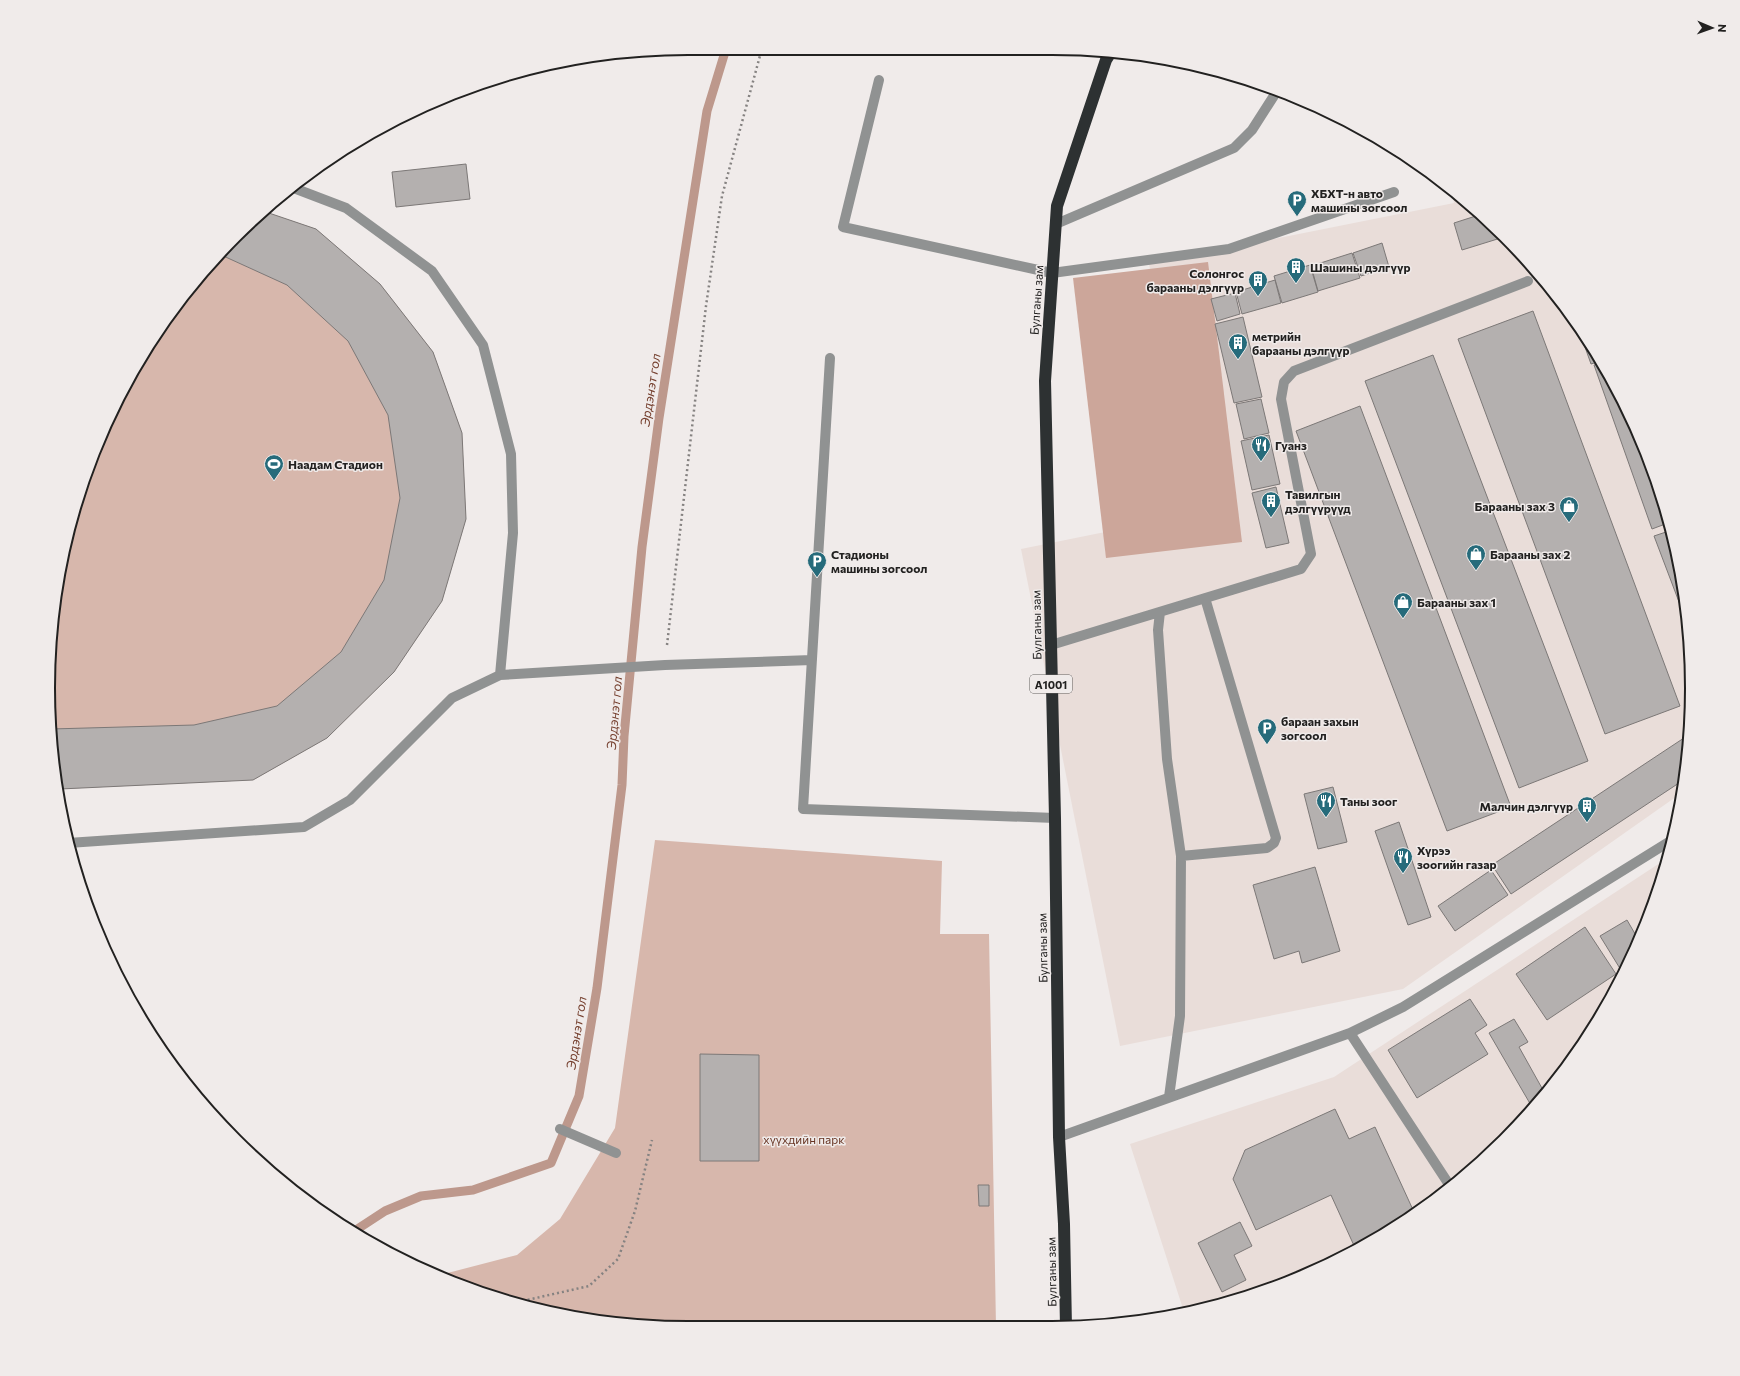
<svg xmlns="http://www.w3.org/2000/svg" width="1740" height="1376" font-family="Commissioner,sans-serif">
<rect width="100%" height="100%" fill="#f0ebea"/>
<!-- built -->
<path fill="#e9ddd9" d="M1451 191 1474 207 1533 266 1606 368 1658 482 1687 605 1691 730 1680 794 1403 989 1120 1046 1021 549 1199 513 1149 264 1454 203Z
M1669 857 1626 971 1560 1078 1474 1169 1372 1242 1297 1279 1218 1306 1184 1312 1130 1144 1334 1077Z"/>
<!-- green -->
<path fill="#d7b7ac" d="M263 211 316 229 380 284 433 352 462 433 466 519 442 601 394 672 327 738 253 780 60 789V804C17 588 98 355 263 211Z
M655 840 942 861 940 934H989L996 1327 688 1328 563 1316 436 1276 517 1255 560 1219 615 1128Z"/>
<!-- forest -->
<path fill="#cca69a" d="M1208 262 1242 542 1106 558 1073 278Z"/>
<g fill="none" stroke-linecap="round" stroke-linejoin="round">
<!-- stream -->
<path stroke="#bd988c" stroke-width="9" d="M357 1235 359 1228 385 1211 421 1196 473 1190 551 1163 579 1096 597 988 622 785 624 736 642 547 659 418 707 111 725 52"/>
</g>
<!-- building -->
<path fill="#b4b0af" stroke="#7c7877" d="M466 164 470 199 396 207 392 172Z
M263 211 316 229 380 284 433 352 462 433 466 519 442 601 394 672 327 738 253 780 60 789V804L53 771 51 729 194 725 277 706 341 652 384 580 400 498 388 415 348 341 287 285 219 254 236 235Z
M1482 214 1504 237 1462 250 1454 223Z
M1382 243 1389 267 1361 276 1353 253Z
M1352 253 1360 278 1318 291 1311 266Z
M1310 265 1318 292 1282 303 1274 276Z
M1275 280 1281 303 1242 314 1236 292Z
M1235 293 1240 314 1217 321 1211 299Z
M1533 311 1680 706 1605 734 1458 339Z
M1243 317 1262 397 1234 403 1215 324Z
M1579 330 1601 361 1591 364Z
M1433 355 1588 761 1519 788 1365 381Z
M1602 363 1606 368 1658 482 1668 523 1652 529 1594 365Z
M1261 399 1269 433 1244 439 1236 404Z
M1360 406 1511 807 1447 831 1296 431Z
M1269 435 1280 484 1252 490 1241 441Z
M1276 487 1289 543 1266 548 1252 493Z
M1669 531 1687 605V623L1654 536Z
M1690 734 1682 781 1511 894 1492 865Z
M1333 787 1347 842 1318 849 1304 794Z
M1399 822 1431 917 1408 925 1375 831Z
M1315 867 1340 951 1302 963 1299 951 1274 959 1253 885Z
M1491 870 1508 895 1455 931 1438 906Z
M1627 920 1638 939 1624 975 1600 936Z
M1585 927 1616 974 1547 1020 1516 974Z
M1470 999 1487 1025 1475 1033 1488 1054 1417 1098 1388 1050Z
M1514 1019 1528 1042 1519 1047 1543 1090 1555 1083 1532 1107 1489 1033Z
M700 1054 759 1055V1161H700Z
M1335 1109 1349 1139 1375 1127 1414 1212 1372 1242 1356 1250 1331 1195 1256 1230 1233 1179 1245 1150Z
M1485 1157 1474 1169 1469 1173 1467 1169Z
M978 1185H989V1206H979Z
M1240 1222 1252 1246 1234 1255 1246 1280 1222 1292 1198 1243Z"/>
<g fill="none" stroke-linecap="round" stroke-linejoin="round">
<!-- path -->
<path stroke="#858281" stroke-width="2.5" stroke-dasharray="2 3" stroke-linecap="butt" d="M667 645 706 306 722 196 761 52
M518 1302 589 1286 618 1259 635 1211 652 1140"/>
<!-- lane -->
<path stroke="#909292" stroke-width="10" d="M879 80 843 227 1052 273 1229 249 1394 192
M291 187 346 208 432 271 483 345 511 454 513 533 500 675
M1056 224 1234 148 1252 130 1277 91
M830 358 803 809 1055 818
M1160 612 1158 630 1167 759 1181 856 1180 1016 1169 1097
M1051 645 1301 569 1311 554 1281 399 1284 382 1294 371 1528 281
M68 843 304 827 350 800 452 698 500 675 665 665 812 660
M1181 856 1267 848 1274 843 1276 838 1205 598
M1350 1033 1450 1186
M560 1129 616 1153
M1059 1137 1350 1033 1403 1007 1672 840"/>
<!-- highway -->
<path stroke="#2d3132" stroke-width="12" d="M1066 1327 1064 1224 1059 1137 1055 818 1045 381 1057 206 1106 60 1111 52"/>
</g>
<!-- icons -->
<defs>
<g id="parking-pin" transform="scale(1)"><path d="M0 17L-7.5 6A9.5 9.5 0 1 1 7.5 6Z" fill="#266b7b" stroke="#f0ebea"/><path d="M-3.5-5.5H1a3.5 3.5 0 0 1 0 7H-1V5.5H-3.5ZM-1-3.4V-.6H.8a1.4 1.4 0 0 0 0-2.8Z" fill="#fff"/></g>
<g id="building-pin" transform="scale(1)"><path d="M0 17L-7.5 6A9.5 9.5 0 1 1 7.5 6Z" fill="#266b7b" stroke="#f0ebea"/><path d="M-4-6H4V6H1V3H-1V6H-4ZM-2.5-4.3h1.7v1.8h-1.7ZM.8-4.3h1.7v1.8H.8ZM-2.5-1h1.7V.8h-1.7ZM.8-1h1.7V.8H.8Z" fill="#fff"/></g>
<g id="restaurant-pin" transform="scale(1)"><path d="M0 17L-7.5 6A9.5 9.5 0 1 1 7.5 6Z" fill="#266b7b" stroke="#f0ebea"/><path d="M-5-6h1v4h1v-4h1v4h1v-4h1v5L-1.5 .5V6h-2V.5L-5-1ZM5-6V6H3V1.5H1.5Q1.5-4 5-6Z" fill="#fff"/></g>
<g id="stadium-pin" transform="scale(1)"><path d="M0 17L-7.5 6A9.5 9.5 0 1 1 7.5 6Z" fill="#266b7b" stroke="#f0ebea"/><path d="M0-5a6.5 5 0 1 0 0 10a6.5 5 0 1 0 0-10ZM-3.5-1.8h7v3.6h-7Z" fill="#fff"/></g>
<g id="shop-pin" transform="scale(1)"><path d="M0 17L-7.5 6A9.5 9.5 0 1 1 7.5 6Z" fill="#266b7b" stroke="#f0ebea"/><path d="M-5-2.5h2.3a2.7 3.5 0 0 1 5.4 0H5L5.5 6h-11ZM-1.5-2.5h3a1.5 2.3 0 0 0-3 0Z" fill="#fff"/></g>
</defs>
<g fill-rule="evenodd">
<use href="#parking-pin" x="1297" y="200"/>
<use href="#building-pin" x="1296" y="267"/>
<use href="#building-pin" x="1258" y="280"/>
<use href="#building-pin" x="1238" y="343"/>
<use href="#restaurant-pin" x="1261" y="445"/>
<use href="#stadium-pin" x="274" y="464"/>
<use href="#building-pin" x="1271" y="501"/>
<use href="#shop-pin" x="1569" y="506"/>
<use href="#shop-pin" x="1476" y="554"/>
<use href="#parking-pin" x="817" y="561"/>
<use href="#shop-pin" x="1403" y="602"/>
<use href="#parking-pin" x="1267" y="728"/>
<use href="#restaurant-pin" x="1326" y="801"/>
<use href="#building-pin" x="1587" y="806"/>
<use href="#restaurant-pin" x="1403" y="857"/>
</g>
<g text-anchor="middle" dominant-baseline="central" stroke-width="3" stroke-linejoin="round" paint-order="stroke">
<!-- shield labels -->
<rect fill="#f0ebea" stroke="#605e5d" stroke-width="1" x="1030" y="675" width="42" height="18" rx="3"/>
<g font-size="11" font-weight="bold" fill="#222120">
<text x="1051" y="684">A1001</text>
</g>
<!-- poi labels -->
<g font-size="12" font-weight="bold" fill="#222120" stroke="#f0ebea" text-anchor="start">
<text x="1311" y="193">ХБХТ-н авто<tspan x="1311" dy="14">машины зогсоол</tspan></text>
<text x="1310" y="267">Шашины дэлгүүр</text>
<text x="1244" y="273" text-anchor="end">Солонгос<tspan x="1244" dy="14">барааны дэлгүүр</tspan></text>
<text x="1252" y="336">метрийн<tspan x="1252" dy="14">барааны дэлгүүр</tspan></text>
<text x="1275" y="445">Гуанз</text>
<text x="288" y="464">Наадам Стадион</text>
<text x="1285" y="494">Тавилгын<tspan x="1285" dy="14">дэлгүүрүүд</tspan></text>
<text x="1555" y="506" text-anchor="end">Барааны зах 3</text>
<text x="831" y="554">Стадионы<tspan x="831" dy="14">машины зогсоол</tspan></text>
<text x="1490" y="554">Барааны зах 2</text>
<text x="1417" y="602">Барааны зах 1</text>
<text x="1281" y="721">бараан захын<tspan x="1281" dy="14">зогсоол</tspan></text>
<text x="1340" y="801">Таны зоог</text>
<text x="1573" y="806" text-anchor="end">Малчин дэлгүүр</text>
<text x="1417" y="850">Хүрээ<tspan x="1417" dy="14">зоогийн газар</tspan></text>
</g>
<!-- street labels -->
<g font-size="12" fill="#222120" stroke="#f0ebea">
<text transform="translate(1036 300) rotate(-86)">Булганы зам</text>
<text transform="translate(1036 625) rotate(-91)">Булганы зам</text>
<text transform="translate(1042 948) rotate(-91)">Булганы зам</text>
<text transform="translate(1051 1272) rotate(-91)">Булганы зам</text>
</g>
<!-- park labels -->
<g font-size="12" fill="#673423" stroke="#f0ebea">
<text x="804" y="1139">хүүхдийн парк</text>
</g>
<!-- water labels -->
<g font-size="13" font-style="italic" fill="#764130" stroke="#f0ebea">
<text transform="translate(650 390) rotate(-81)">Эрдэнэт гол</text>
<text transform="translate(614 713) rotate(-85)">Эрдэнэт гол</text>
<text transform="translate(576 1033) rotate(-81)">Эрдэнэт гол</text>
</g>
</g>
<!-- crop -->
<path d="M0 0H1740V1376H0ZM688 55H1052A633 633 0 0 1 1685 688V688A633 633 0 0 1 1052 1321H688A633 633 0 0 1 55 688V688A633 633 0 0 1 688 55Z" fill="#f0ebea" fill-rule="evenodd"/>
<path fill="none" stroke="#222120" stroke-width="2" d="M688 55H1052A633 633 0 0 1 1685 688V688A633 633 0 0 1 1052 1321H688A633 633 0 0 1 55 688V688A633 633 0 0 1 688 55Z"/>
<!-- north arrow -->
<g transform="translate(1712 28) rotate(92)" stroke="#f0ebea" stroke-width="3" paint-order="stroke">
<path d="M0-3L7 15L0 10L-7 15Z" fill="#222120"/>
<text y="-6" font-size="11" font-weight="bold" text-anchor="middle" fill="#222120">N</text>
</g>
</svg>
